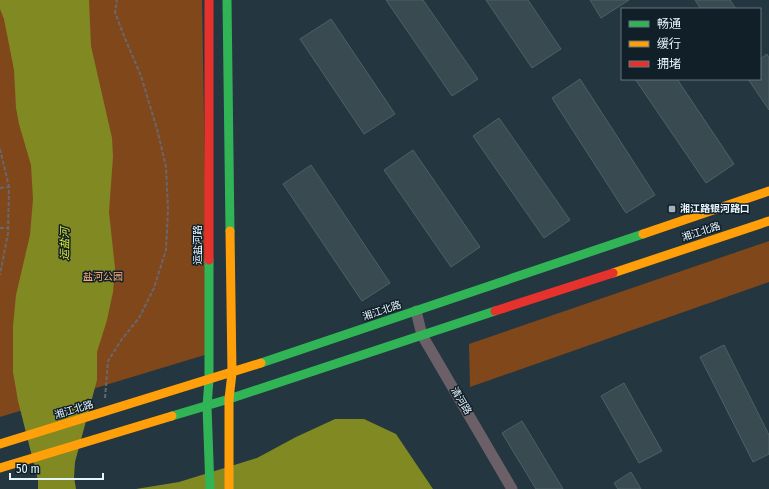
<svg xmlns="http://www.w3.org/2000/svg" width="769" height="489" font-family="'Fira Sans Condensed','Noto Sans SC',sans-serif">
<rect width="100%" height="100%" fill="#243640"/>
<!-- green -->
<path fill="#80471b" d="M0 0H202L208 354 0 417Z
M769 241V282L470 387 469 344Z"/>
<!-- water -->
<path fill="#818923" d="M0 0H89L91 46 112 138 113 157 109 212 115 268 113 292 107 320 97 352V380L75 462 74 477 76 489H38V480L18 401 13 372V326L16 295 30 235 33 199 31 165 19 124 16 108 14 70 4 19 0 9Z
M335 419H364L396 434 433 489H136L179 482 257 458 296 437Z"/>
<!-- building -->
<path fill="#394a50" stroke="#4f6066" d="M386 0H423L478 79 452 96Z
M486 0H528L561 49 532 68Z
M590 0H629L601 18Z
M695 0H730L736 9H701Z
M331 19 395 114 364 134 300 39Z
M767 54 769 58V110L748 79H760V59Z
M580 79 655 195 626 213 552 98Z
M635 79H677L734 164 706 183Z
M499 118 570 220 544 238 473 136Z
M413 150 480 247 451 267 384 170Z
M311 165 390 283 362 301 283 184Z
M724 345 769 435V454L753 462 700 357Z
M624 383 662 451 639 463 601 396Z
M522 421 563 489H536L502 433Z
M631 472 641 489H618L614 483Z"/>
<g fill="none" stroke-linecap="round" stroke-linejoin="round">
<!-- path -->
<path stroke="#6a666d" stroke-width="2" stroke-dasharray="4 2" stroke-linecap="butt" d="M0 149 9 187 8 233 0 275
M0 188 9 187
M0 228H8
M105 398 108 361 122 339 139 318 154 288 166 250 168 210 166 167 157 129 141 76 124 36 115 12 117 0"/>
<!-- street -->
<path stroke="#6c6068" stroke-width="11" d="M416 311 422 335 512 489"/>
<!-- fast -->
<path stroke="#30b455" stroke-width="9" d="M227 0 230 231
M209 260V380L207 406 210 489
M261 363 643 234
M172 416 229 399 495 311"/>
<!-- slow -->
<path stroke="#ff9f0a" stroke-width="9" d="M643 234 769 191
M613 273 769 221
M0 444 261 363
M0 468 172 416
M229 489V399L232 373 230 231"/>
<!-- jam -->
<path stroke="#e5322d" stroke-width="9" d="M209 0V260
M495 311 613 273"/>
</g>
<!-- markers -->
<rect fill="#a2b2bc" stroke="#112028" stroke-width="1.5" x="668" y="205" width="8" height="8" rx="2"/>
<g text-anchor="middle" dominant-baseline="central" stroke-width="3" stroke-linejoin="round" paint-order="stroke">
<!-- poi labels -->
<g font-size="10" font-weight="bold" fill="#e6f5fe" stroke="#112028" text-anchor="start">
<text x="680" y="209">湘江路银河路口</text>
</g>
<!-- street labels -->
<g font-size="10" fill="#e6f5fe" stroke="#112028">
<text transform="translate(701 232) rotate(-18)">湘江北路</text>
<text transform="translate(198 245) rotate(-90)">运盐河路</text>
<text transform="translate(382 311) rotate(-19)">湘江北路</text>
<text transform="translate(461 401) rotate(59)">清河路</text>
<text transform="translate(74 410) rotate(-17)">湘江北路</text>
</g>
<!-- park labels -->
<g font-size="10" fill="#faaa77" stroke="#112028">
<text x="103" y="277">盐河公园</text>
</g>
<!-- water labels -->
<g font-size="11" font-style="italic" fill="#e1ed2e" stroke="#112028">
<text transform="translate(65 244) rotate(-89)">运盐河</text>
</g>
</g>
<!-- legend -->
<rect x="621" y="8" width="140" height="72" fill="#112028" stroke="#66757e"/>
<rect x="629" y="21" width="20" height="6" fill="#30b455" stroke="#66757e"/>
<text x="657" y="28" font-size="12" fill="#e6f5fe">畅通</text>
<rect x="629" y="41" width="20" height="6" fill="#ff9f0a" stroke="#66757e"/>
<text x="657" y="48" font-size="12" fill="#e6f5fe">缓行</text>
<rect x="629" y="61" width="20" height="6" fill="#e5322d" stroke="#66757e"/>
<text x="657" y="68" font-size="12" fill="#e6f5fe">拥堵</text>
<!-- scale -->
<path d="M10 473v6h93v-6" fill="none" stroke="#e6f5fe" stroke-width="2"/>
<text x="16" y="473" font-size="12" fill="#e6f5fe" stroke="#112028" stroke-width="3" paint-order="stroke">50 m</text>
</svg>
